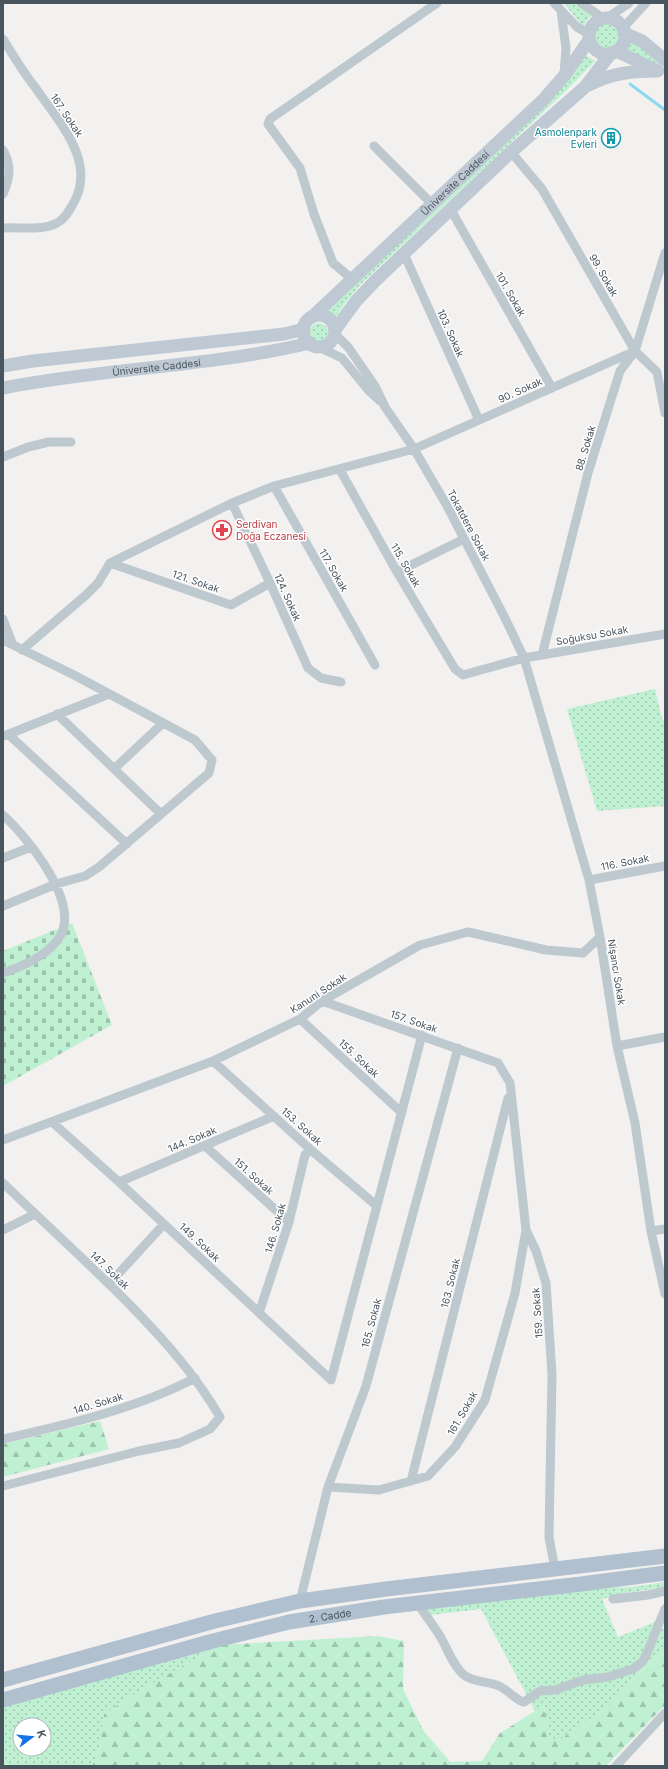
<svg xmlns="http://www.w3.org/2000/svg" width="668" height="1769" font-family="Inter,sans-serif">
<defs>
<pattern id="grass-dots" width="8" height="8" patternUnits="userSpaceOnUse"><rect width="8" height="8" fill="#bff0d2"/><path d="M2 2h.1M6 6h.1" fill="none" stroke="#9dc5ae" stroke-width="1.8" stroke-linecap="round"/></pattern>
<pattern id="forest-firs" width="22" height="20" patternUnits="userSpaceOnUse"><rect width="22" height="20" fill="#bff0d2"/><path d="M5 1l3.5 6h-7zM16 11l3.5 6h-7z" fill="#9dc5ae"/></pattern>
<pattern id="cemetery-stones" width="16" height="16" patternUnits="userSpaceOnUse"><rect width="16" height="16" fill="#bff0d2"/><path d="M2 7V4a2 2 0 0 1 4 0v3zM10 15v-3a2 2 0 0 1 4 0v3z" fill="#9dc5ae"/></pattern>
</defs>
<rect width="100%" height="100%" fill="#f3f0f0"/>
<!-- grass -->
<path fill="url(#grass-dots)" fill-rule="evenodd" d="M564 3H573L592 15 587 20 583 27Z
M595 36a12 12 0 1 1 24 0a12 12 0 1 1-24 0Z
M631 39 665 66V71L625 52Z
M584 54 595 61 567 90 360 285 345 303 335 318 326 312 550 102 572 74Z
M310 332a9 9 0 1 1 18 0a9 9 0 1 1-18 0Z
M655 689 662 719 665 722V806L597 811 567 709Z
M665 1582V1587L626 1593 602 1599 618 1637 655 1622 665 1601 661 1618 633 1672 661 1630 665 1627V1650L635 1677 611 1705 558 1741 546 1734 547 1718 544 1706 535 1711 481 1609 430 1615 427 1609 594 1588 632 1587Z
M219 1645 141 1690 104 1714 100 1747 92 1766H3V1704ZM20 1725H44V1749H20Z"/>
<!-- forest -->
<path fill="url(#forest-firs)" d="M100 1421 109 1449 3 1477V1444Z
M378 1636 404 1641 403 1689 423 1730 450 1762 482 1761 500 1733 543 1706 547 1718 546 1734 558 1741 611 1705 635 1677 665 1650V1705L606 1766H92L100 1747 104 1714 141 1690 219 1645Z"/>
<!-- cemetery -->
<path fill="url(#cemetery-stones)" d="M72 923 112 1025 3 1086V951Z"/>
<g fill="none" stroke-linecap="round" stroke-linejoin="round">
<!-- stream -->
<path stroke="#8bdaee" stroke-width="3" d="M630 84 665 110"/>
<!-- street -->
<path stroke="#bec8cf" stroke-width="9" d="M554 3 577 27 589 34
M581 3 603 18
M561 11 566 48 564 75
M607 18 629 3
M623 28 646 3
M3 39C13 55 23 72 35 87 58 121 98 162 73 204 69 211 65 219 57 223 42 231 20 227 3 228
M374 146 432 204
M3 150C12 166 10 178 3 194
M511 152 542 189 635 351 657 372 665 413
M451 210 552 388
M404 254 479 420
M352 279 333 263 314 214 300 168 268 124 270 119 437 3
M335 334 348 347 375 386 385 407 414 449 446 504 505 618 524 658 589 880 600 937 617 1046 635 1123 651 1231 665 1294
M318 347 342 358 369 391 380 401
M3 457 28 447 49 442H71
M340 470 397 572 455 669 463 675 524 658 665 634
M274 486 375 665
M232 503 270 583 308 668 321 678 341 682
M110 563 231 605 270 583
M397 572 464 539
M3 619 13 645
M3 640 76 676 195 740 212 760 209 773 99 867 85 876 56 884 3 906
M22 650 86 595 98 583 110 563 232 503 274 486 414 449 635 351
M542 655 588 473 620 371 635 351 665 253
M57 714 161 814
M8 734 127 844
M4 736 109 694
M114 769 163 723
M3 815C28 838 82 904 59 938 47 956 23 966 3 973
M3 858 31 847
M589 880 665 866
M322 1001 498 1063 510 1083 526 1230 536 1251 546 1283 552 1374 549 1537 555 1569
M300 1019 402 1113
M617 1046 665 1037
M213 1061 311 1150 377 1206
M52 1122 119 1182 331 1380 422 1035
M3 1140 213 1061 300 1019 322 1001 420 945 468 932 546 950 583 953 600 937
M205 1146 289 1222
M119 1182 274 1116
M3 1183C46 1225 91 1265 133 1308 166 1342 196 1376 220 1417L210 1429 179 1443 139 1451 3 1486
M3 1230 35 1214
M651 1231 665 1229
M109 1284 164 1224
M259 1313 289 1222 305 1155 311 1150
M3 1439C68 1424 136 1409 195 1378
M411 1481 508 1098
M328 1487 379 1490 428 1476 455 1447 485 1400 515 1293 526 1230
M613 1599 648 1595 665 1591
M300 1601 328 1487 366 1386 458 1048
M417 1603C425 1614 433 1625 440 1636 447 1648 453 1666 464 1675 474 1683 488 1681 499 1686 508 1690 517 1701 524 1702L540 1691 555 1690 583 1680 608 1677 633 1669 643 1661 647 1653 665 1609
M616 1766 665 1713"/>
<!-- secondary -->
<g stroke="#bec9d4" stroke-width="13">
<circle cx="607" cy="36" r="18"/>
<path d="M624 33 642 41 665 60"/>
<path d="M616 51 654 69"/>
<path d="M589 85C611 73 633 71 658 71"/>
<circle cx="319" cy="331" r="16"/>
<path id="s1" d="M312 317 543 100 564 76 589 40"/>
<path d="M335 330 356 301 375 281 511 152 585 87 611 53"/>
<path d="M3 366 33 361 284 334 304 329"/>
<path id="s2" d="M3 388C105 368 209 367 310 343"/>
</g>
<!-- primary -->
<g stroke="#b0c0cf" stroke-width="15">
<path d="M3 1680 215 1621 300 1601 386 1589 665 1556"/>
<path id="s3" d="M3 1700 209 1642 289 1622 384 1607 581 1584 665 1573"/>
</g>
</g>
<!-- icons -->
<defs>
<g id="building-ring" transform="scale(1)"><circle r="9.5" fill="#fff" stroke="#0f9aa8" stroke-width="1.5"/><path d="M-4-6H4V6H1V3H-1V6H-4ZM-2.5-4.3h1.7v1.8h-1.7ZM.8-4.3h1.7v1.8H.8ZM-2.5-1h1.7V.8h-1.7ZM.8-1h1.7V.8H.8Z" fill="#0f9aa8"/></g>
<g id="pharmacy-ring" transform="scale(1)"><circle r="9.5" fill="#fff" stroke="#e0444e" stroke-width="1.5"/><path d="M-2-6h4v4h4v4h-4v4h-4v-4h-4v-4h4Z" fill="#e0444e"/></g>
</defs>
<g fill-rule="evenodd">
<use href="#building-ring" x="611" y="138"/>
<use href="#pharmacy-ring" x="222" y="530"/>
</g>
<g text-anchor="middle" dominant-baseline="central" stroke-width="3" stroke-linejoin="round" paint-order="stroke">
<!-- street labels -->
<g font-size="10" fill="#48545e" stroke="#fff">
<text transform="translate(67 115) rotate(56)">167. Sokak</text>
<text stroke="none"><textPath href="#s1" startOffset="196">Üniversite Caddesi</textPath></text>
<text transform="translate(604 275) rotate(60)">99. Sokak</text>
<text transform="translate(511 294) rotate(60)">101. Sokak</text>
<text transform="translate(451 333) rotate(66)">103. Sokak</text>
<text stroke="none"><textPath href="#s2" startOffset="155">Üniversite Caddesi</textPath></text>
<text transform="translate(520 390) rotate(-24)">90. Sokak</text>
<text transform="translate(585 448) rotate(-73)">88. Sokak</text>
<text transform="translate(469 525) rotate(62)">Tokatdere Sokak</text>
<text transform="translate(406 565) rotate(60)">115. Sokak</text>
<text transform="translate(334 570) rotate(60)">117. Sokak</text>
<text transform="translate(196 581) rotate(19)">121. Sokak</text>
<text transform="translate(288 597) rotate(66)">124. Sokak</text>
<text transform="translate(592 635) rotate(-10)">Soğuksu Sokak</text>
<text transform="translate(625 862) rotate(-11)">116. Sokak</text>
<text transform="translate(617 972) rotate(81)">Nişancı Sokak</text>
<text transform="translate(318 993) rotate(-33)">Kanuni Sokak</text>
<text transform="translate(414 1021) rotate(19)">157. Sokak</text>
<text transform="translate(359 1058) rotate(43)">155. Sokak</text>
<text transform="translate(302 1126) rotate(42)">153. Sokak</text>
<text transform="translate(192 1139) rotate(-23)">144. Sokak</text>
<text transform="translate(254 1176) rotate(42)">151. Sokak</text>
<text transform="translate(275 1228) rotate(-74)">146. Sokak</text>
<text transform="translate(200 1242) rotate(43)">149. Sokak</text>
<text transform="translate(110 1270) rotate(44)">147. Sokak</text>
<text transform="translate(450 1283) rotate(-76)">163. Sokak</text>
<text transform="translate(537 1313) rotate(-94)">159. Sokak</text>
<text transform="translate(371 1323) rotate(-75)">165. Sokak</text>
<text transform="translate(98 1403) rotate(-17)">140. Sokak</text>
<text transform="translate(462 1413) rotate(-60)">161. Sokak</text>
<text stroke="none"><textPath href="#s3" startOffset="338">2. Cadde</textPath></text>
</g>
<!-- culture labels -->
<g font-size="10" fill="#0d838f" stroke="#fff" text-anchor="end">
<text x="597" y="132">Asmolenpark<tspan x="597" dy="12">Evleri</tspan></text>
</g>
<!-- health labels -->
<g font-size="10" fill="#be3a42" stroke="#fff" text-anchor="start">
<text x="236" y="524">Serdivan<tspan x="236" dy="12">Doğa Eczanesi</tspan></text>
</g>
</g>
<!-- border -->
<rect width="668" height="1769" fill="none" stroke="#48545e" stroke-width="8"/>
<!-- north arrow -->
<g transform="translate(32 1737) rotate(74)"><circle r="19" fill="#ffffff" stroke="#b6bbbf"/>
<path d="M0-3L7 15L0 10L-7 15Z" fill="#1673e7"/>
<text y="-6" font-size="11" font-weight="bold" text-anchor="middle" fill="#48545e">K</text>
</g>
</svg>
